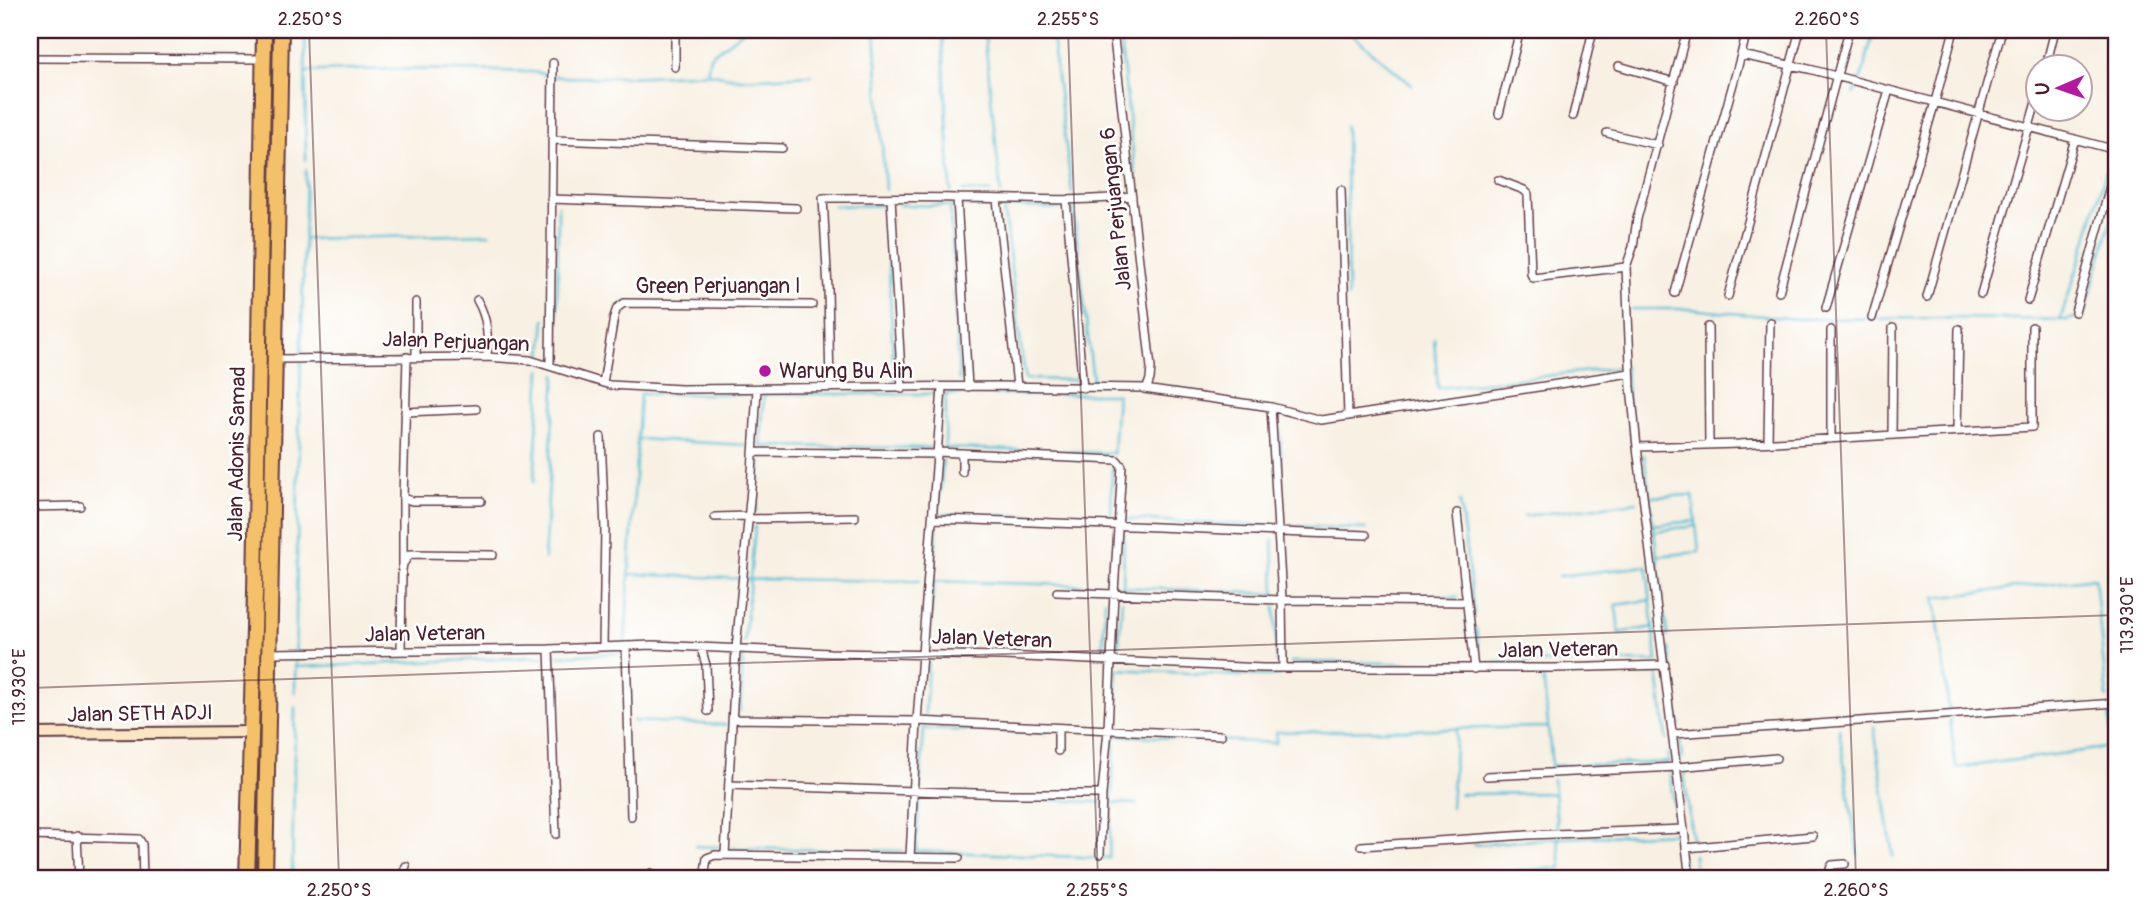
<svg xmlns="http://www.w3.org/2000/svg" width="2146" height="909" font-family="Pangolin,sans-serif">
<rect width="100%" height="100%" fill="#fff"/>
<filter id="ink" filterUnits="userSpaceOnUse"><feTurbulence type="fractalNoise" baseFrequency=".0143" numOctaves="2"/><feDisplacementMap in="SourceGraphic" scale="14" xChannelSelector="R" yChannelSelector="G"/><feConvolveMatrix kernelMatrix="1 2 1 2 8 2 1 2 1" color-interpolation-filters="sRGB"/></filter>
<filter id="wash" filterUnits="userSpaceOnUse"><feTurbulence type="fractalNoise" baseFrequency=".00686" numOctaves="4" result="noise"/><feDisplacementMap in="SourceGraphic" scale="28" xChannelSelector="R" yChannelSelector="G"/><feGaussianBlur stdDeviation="1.57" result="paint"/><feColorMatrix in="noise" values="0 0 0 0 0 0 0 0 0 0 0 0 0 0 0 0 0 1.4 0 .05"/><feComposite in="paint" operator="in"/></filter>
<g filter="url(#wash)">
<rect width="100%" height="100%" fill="#f8f0e2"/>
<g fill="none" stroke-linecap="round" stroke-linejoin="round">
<!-- stream -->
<path stroke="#5ac0d7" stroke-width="2.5" d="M305 30 306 160
M875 30 885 190
M942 30 951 191
M984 30 1001 193
M1051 30 1072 193
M1119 30 1136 181
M1347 30 1412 85
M306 72C380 67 456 70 531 72 542 73 552 77 562 77 611 78 659 76 707 73L710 56 744 30
M707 73 741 79 811 75
M1854 94 1863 72 1874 30
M1346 126 1348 297
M963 191 990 192
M886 205 894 380
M899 205 951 206
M1003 205 1025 379 1075 380
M834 206 886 205
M950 206 959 380
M965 206H990
M1003 206 1059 209
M1073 208 1093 381H1090
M304 239 489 234
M1632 309H1688L1797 319 1952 318 2066 320 2084 316 2116 204
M2060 320 2085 246 2116 134
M1434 338 1438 388 1625 367 1633 457
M542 355 545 319
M557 358 558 206
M763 394H934
M945 394H1117L1113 454
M1279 411 1283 526
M638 439 746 445
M761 446 930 448
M761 446 764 394
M945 447 946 394
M944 448 1113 453
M1644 455 1663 602
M534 482 541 370
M1650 497 1693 495 1699 552 1657 556
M1460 502 1474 614
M756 512 760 460
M938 513 943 460
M938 514 1109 518
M1524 516 1637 502
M1111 518 1112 468
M1124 519 1273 526
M1653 525 1695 521
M1282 526 1366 529
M1654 531 1696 526
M1273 540 1275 595
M544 559 556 374
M629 574 751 579 919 581
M933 581 1106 586
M1121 587 1275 594
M1123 588 1124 534
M1392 597H1458
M1651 600 1616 605 1619 633 1654 627
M1275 607 1277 662
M1665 617 1668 636
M1476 629 1481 663
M744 642 755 527
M625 644 640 394H749
M929 647 937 527
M1669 648 1679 726
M1089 654 1103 652 1105 600
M1118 655 1122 600
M557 656 623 653
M1291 662 1466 664
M1480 663 1657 661 1647 566 1558 576
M297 667 542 657
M1117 669 1240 676 1279 675
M295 692 298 477 306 170
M2109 709 2116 806
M740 711 743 656
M1949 711 1935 598 2095 578 2107 698
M925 714 928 662
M1837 717 1872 715
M1950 719 1956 768 2112 747
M633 721 725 725
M1115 722 1117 670
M1874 727 1893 857
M924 729 1046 733
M1839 729 1858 855
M1115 735 1276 743V732L1548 727
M1680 741 1682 759
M1668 754 1669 763
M1551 766 1669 762
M1552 767 1543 674 1658 673 1666 739
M1684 774 1692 840
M1670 775 1676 822
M1553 780 1557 827
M1460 794 1554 793
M1027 799 1137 804
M1451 807 1456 730
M1678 834 1684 879
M1473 845 1558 838 1678 833
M695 846 718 847
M733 848 903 851
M915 851 1109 858 1115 734
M916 851 924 728
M1694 855 1696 879
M1488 873 1561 868 1558 837
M292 879 295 707"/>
</g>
</g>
<g filter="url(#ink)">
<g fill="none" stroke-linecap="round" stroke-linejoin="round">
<!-- street casing -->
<g stroke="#643e46" stroke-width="10">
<path id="street" d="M1687 30 1637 219 1633 247 1626 267 1631 387 1637 447 1739 444 2032 427V327
M1741 55 1747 30
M30 58 264 59
M1619 66 1674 82
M2046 66 2055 30
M675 67V30
M1499 114 1520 30
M1573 116 1593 30
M1607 133 1658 145
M552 140 782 148
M1498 180 1524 190 1528 194 1531 274 1533 278 1626 267
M891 198 902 389
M957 198 968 387
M551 199 796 208
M997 199 1017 386
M1066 200 1083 388
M1779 292 1849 30
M1675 293 1741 55 1809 69 2116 150
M1981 294 2038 95
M1728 296 1800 30
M1927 297 2002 30
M477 300C488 319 488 336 487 357
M2028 300 2075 139
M416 302V358
M1826 308 1889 90
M2075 312 2116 165
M1872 318 1935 102 1954 30
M1708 327 1709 445
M407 357 403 498 412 501H481
M276 359 487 357 530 360 610 385 681 389 996 386 1147 388 1150 379 1151 368 1113 30
M550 364 553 63
M603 383 614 317 617 308 624 303 812 305
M830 388 828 289 823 198C867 198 912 197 956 198 1015 198 1073 203 1132 196
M1144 389 1271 407 1321 420 1348 416 1341 190
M1271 407 1282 600 1283 668
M405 412 476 409
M1348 416 1630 373
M1957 431 1959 329
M1892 435 1893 328
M601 437 605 529 603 647
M1831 439V330
M1768 442 1770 322
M1637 447 1690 879
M753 452 937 454
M937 452 1117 460 1122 466 1114 592 1108 730 1102 794 1100 854
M962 472V453
M30 507 80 506
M1457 513 1474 669
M715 517 748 516
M748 519 855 517
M932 519C1077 522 1221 531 1366 535
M403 563V498
M1057 592 1282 600 1466 602
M626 646 631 816
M701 648 706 665 708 711
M549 649 556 834
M401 651 402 570 403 564 410 554 493 555
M270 653 549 649 653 645 830 653 1004 656 1263 668H1555L1665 665
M733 719 917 721 1221 735
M1058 728V751
M1674 734 2116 703
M1487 776 1677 767 1776 758
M729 785 1006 794H1102
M30 836 139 839 142 844 143 879
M77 836 79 879
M1361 846 1528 835 1684 829
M1686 848 1813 836
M725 855 736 649 751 489 757 389
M910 857 917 721 942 388
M401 879 406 866
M651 879V873
M704 879 707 858 715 855 959 858
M1831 879 1830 869 1832 865 1845 864"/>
</g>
<!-- secondary casing -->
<g stroke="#643e46" stroke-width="14">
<path id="secondary" d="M30 734 252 732"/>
</g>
<!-- highway casing -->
<g stroke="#643e46" stroke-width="18">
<path id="highway" d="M247 879 255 593 264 30
M265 879 281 30"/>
</g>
<!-- street -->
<use href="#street" stroke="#fff" stroke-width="7"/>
<!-- secondary -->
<use href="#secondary" stroke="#fbe6c3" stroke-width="10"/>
<!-- highway -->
<use href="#highway" stroke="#f4c16a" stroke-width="14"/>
</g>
</g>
<!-- ticks -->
<path fill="none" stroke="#4a1f2b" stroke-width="2" stroke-opacity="0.45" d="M309 30 339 879M1068 30 1098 879M1826 30 1856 879M30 688 2116 615"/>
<!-- markers -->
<circle fill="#b5179e" stroke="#fff" stroke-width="2.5" cx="765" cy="371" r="7"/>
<g text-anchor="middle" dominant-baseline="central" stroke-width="5" stroke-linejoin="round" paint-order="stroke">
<!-- street labels -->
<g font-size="21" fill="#4a1f2b" stroke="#fff">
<text transform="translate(1116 209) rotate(-96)">Jalan Perjuangan 6</text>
<text x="718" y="286">Green Perjuangan I</text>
<text transform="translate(456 342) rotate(2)">Jalan Perjuangan</text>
<text transform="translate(237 454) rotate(-89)">Jalan Adonis Samad</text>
<text transform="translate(425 634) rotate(-1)">Jalan Veteran</text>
<text transform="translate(992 639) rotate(2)">Jalan Veteran</text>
<text transform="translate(1558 650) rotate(-1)">Jalan Veteran</text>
<text transform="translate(140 714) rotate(-1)">Jalan SETH ADJI</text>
</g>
<!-- poi labels -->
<g font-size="21" fill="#4a1f2b" stroke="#fff" text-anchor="start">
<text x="779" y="371">Warung Bu Alin</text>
</g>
</g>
<!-- margin -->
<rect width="2146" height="909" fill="none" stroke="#fff" stroke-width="77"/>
<!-- north arrow -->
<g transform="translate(2059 88) rotate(268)"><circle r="33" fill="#ffffff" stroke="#b7a5aa" stroke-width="2"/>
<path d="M0-5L12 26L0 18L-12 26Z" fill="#b5179e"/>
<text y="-10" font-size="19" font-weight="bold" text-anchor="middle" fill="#4a1f2b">U</text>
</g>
<rect x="38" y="38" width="2070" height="832" fill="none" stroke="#4a1f2b" stroke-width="2.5"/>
<g font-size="18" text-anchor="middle" fill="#4a1f2b">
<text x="310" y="25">2.250°S</text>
<text x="1068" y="25">2.255°S</text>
<text x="1827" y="25">2.260°S</text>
<text transform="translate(2127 615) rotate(-90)" y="6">113.930°E</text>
<text transform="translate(19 687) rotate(-90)" y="6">113.930°E</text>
<text x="339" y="896">2.250°S</text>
<text x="1097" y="896">2.255°S</text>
<text x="1856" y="896">2.260°S</text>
</g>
</svg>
